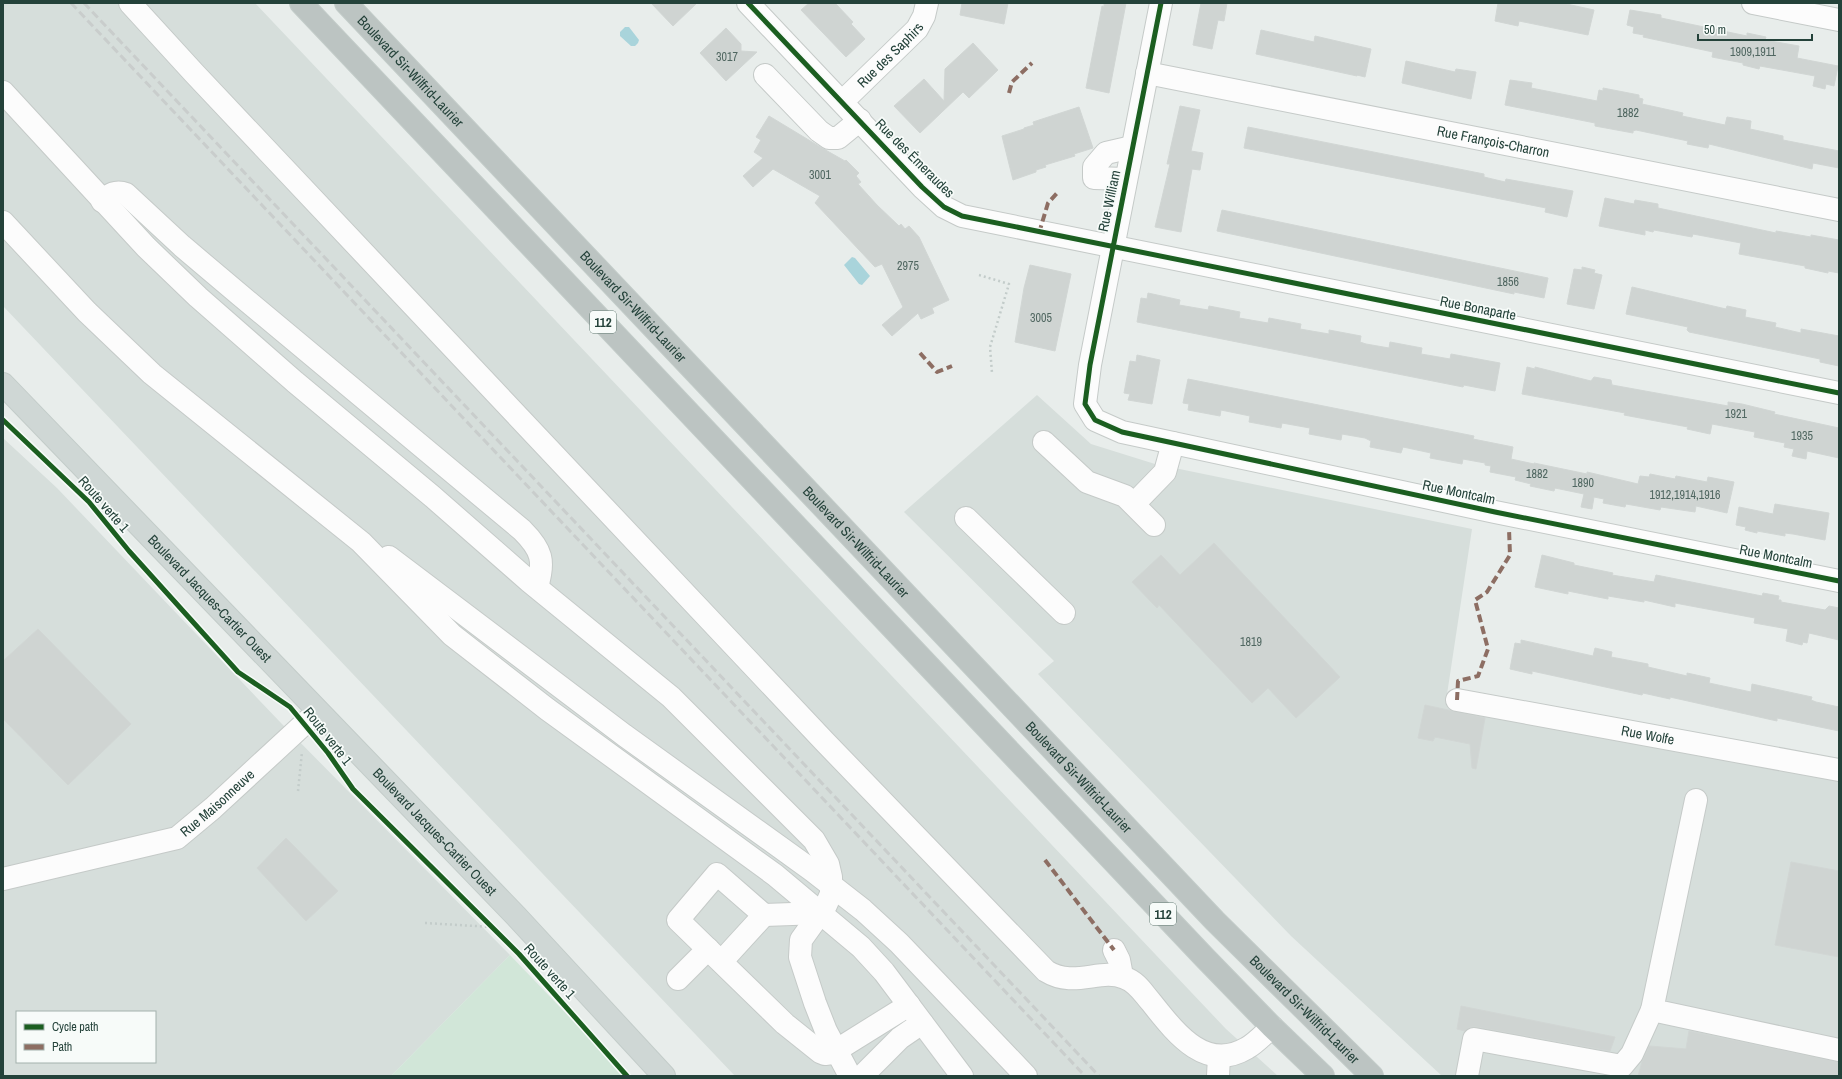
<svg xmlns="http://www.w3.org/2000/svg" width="1842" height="1079" font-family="'Archivo Narrow',sans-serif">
<rect width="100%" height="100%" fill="#e8edeb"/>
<!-- built -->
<path fill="#d6dedb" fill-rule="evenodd" d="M3 3H255L1226 1029 1278 1076H735L3 306Z
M1037 395 1091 444 1155 464 1472 529 1446 701 1839 777V1076H1442L1291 936 1038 674 1054 661 904 512Z
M3 438 57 488 281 723 510 955 391 1076H3ZM17 1012H155V1062H17Z"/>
<!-- green -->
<path fill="#d1e6d8" d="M510 955 626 1076H391Z"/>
<!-- water -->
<path fill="#a9d4db" d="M625 27H629L639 40 638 43 635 46H631L620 36V32Z
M852 257 855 258 870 276 862 285 859 284 844 265Z"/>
<!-- building -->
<path fill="#cfd4d2" stroke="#d1d6d4" d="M651 3H697L673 26Z
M809 3H835L853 22 851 24 865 39 846 57 801 10Z
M962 3H1008L1004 24 960 15Z
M1104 3H1126L1109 93 1086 88 1102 6 1104 7Z
M1201 3H1227L1224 21 1218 20 1212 49 1193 45Z
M1498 3H1562L1594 10 1588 35 1519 21 1518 26 1495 21Z
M1630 10 1661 15V18L1747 36V33L1766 37 1765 40 1799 46 1797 58 1838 66 1834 86 1826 84 1825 89 1813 86 1815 76 1760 66 1759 69 1743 65V63L1712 57 1713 52 1643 37 1644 35 1633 33 1634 27 1627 25Z
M726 28 741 44V51L757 52 726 81 700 53Z
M1261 30 1314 42 1315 36 1371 49 1365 77 1357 75V76L1256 54Z
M973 43 998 70 969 98 963 92 920 133 894 106 924 79 944 101 945 69Z
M1406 61 1455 72 1456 69 1476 72 1471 99 1402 83Z
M1510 80 1532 83 1531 88 1597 101 1599 90 1603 91V88L1639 95V98L1643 99 1642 104 1683 113 1682 116 1725 125 1727 117 1751 121 1750 129 1783 136V140L1839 151V168L1813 163 1812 169 1709 144 1708 148 1687 144 1688 141 1636 130 1633 131V133L1595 126V123L1505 105Z
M1180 106 1200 110 1191 151 1203 153 1200 170 1192 169 1181 232 1155 227 1170 164H1167Z
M1079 107 1093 148 1074 154 1075 156 1045 165 1046 167 1036 170V172L1013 180 1002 136 1024 129V128L1034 125 1033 122Z
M769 116 822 148 845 161 846 160 859 173 856 176 861 182 858 184 877 205 899 226 901 224 905 229 909 226 919 237 949 300 932 308 934 313 921 319 918 313 892 336 882 325 903 307 882 264 875 267 815 203 820 196 773 169 753 187 743 176 763 158 754 152 761 140 756 137Z
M1248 127 1484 174V177L1505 182 1506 179 1573 191 1567 217 1545 212 1546 208 1244 148Z
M1605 198 1634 204 1635 200 1658 204V208L1776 233V231L1811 237V235L1839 240V273L1828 271V273L1805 268V266L1739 254 1741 243 1693 234 1692 237 1654 230 1653 232 1645 230V235L1599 226Z
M1222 210 1548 278 1544 298 1514 292V294L1217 231Z
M1030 265 1071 274 1055 351 1015 342 1024 288Z
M1582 267 1595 270 1594 273 1602 275 1594 309 1567 304 1574 269 1582 270Z
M1632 287 1726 309 1727 306 1746 310 1745 317 1776 323 1775 327 1801 333V329L1839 336V366L1820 362V359L1689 332 1687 330 1688 327 1626 314Z
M1148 293 1180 300 1179 305 1208 310 1209 306 1240 312 1239 318 1268 323 1269 318 1301 324 1300 329 1329 334V330L1361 336 1360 342 1366 344 1389 348 1390 342 1422 348 1421 354 1427 355 1450 359 1451 354 1500 363 1495 391 1464 385 1463 387 1137 322 1141 298 1147 299Z
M1137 355 1160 360 1152 404 1128 400 1130 394 1124 393 1130 361 1136 362Z
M1527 367 1535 369V367L1591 381 1594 377 1611 380 1612 385 1728 406V402L1742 404 1775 412 1774 414 1839 428V458L1807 451 1806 459 1792 456 1794 449 1784 447 1785 443 1754 437 1755 432 1712 424 1710 434 1687 429 1688 427 1624 415 1625 413 1522 394Z
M1188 379 1474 436 1473 439 1513 447 1511 459 1534 464V463L1587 474V472L1638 484 1640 476 1649 477 1650 474 1675 479 1676 476 1707 482 1708 477 1734 482 1727 513 1696 506 1695 512 1661 507 1660 510 1626 504 1625 507 1603 503 1604 499 1594 497 1592 509 1581 507 1584 494 1555 488 1554 491 1530 486 1531 484 1515 480 1516 477 1490 472 1491 466 1485 465V463L1463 459 1462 464 1430 458 1431 453 1403 447 1401 453 1370 447 1371 441 1365 438 1342 434 1341 440 1309 434 1310 428 1282 423 1281 428 1249 422 1250 416 1221 410 1220 416 1188 410 1189 404 1183 403Z
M1775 504 1829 513 1825 540 1793 534 1785 533V536L1757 531V533L1745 530 1746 527 1736 525 1739 507 1773 514Z
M1214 543 1340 677 1296 718 1268 688 1252 703 1159 605 1157 608 1132 582 1161 555 1180 575Z
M1542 555 1574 563V565L1613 573 1612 575 1654 582 1656 575 1762 596 1763 593 1779 596 1778 600H1781V602L1825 610 1829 606 1839 608V640L1809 633 1807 643 1803 642 1802 645 1786 641 1788 629 1754 623 1755 618 1675 603V607L1644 600V602L1608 596V599L1568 591V594L1535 587Z
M38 629 131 724 68 785 3 719V661Z
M1521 640 1593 656 1595 648 1612 652 1611 657 1648 664V667L1687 676V673L1710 678 1709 683 1751 692 1752 684 1812 697 1811 700 1816 702 1839 707V731L1777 718V721L1670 697V699L1643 693 1642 695 1532 671V674L1510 669 1515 643 1521 644Z
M1425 705 1485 718 1476 769 1472 768 1470 744 1435 737 1433 741 1418 738Z
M286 838 338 891 306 921 257 868Z
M1791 862 1839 871V957L1775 945Z
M1461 1006 1615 1037 1610 1051 1476 1027H1470L1465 1031 1457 1029Z
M1689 1031 1839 1062V1076H1638L1642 1062 1649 1046 1686 1049Z"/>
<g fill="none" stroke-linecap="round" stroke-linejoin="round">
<!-- minor casing -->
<g stroke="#c5cac8" stroke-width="24">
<g id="minor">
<path d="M130 3 194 73 824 741 1046 971C1075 989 1100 967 1125 978 1137 982 1143 993 1151 1002 1175 1032 1205 1073 1247 1048 1256 1043 1264 1034 1272 1027"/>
<path d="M748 3 922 187 944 207 962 216 1839 393"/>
<path d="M1161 3 1090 365 1085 404 1095 420 1122 432 1495 512 1839 581"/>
<path d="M1753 3 1839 20"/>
<path id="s1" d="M1147 73 1839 210"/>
<path d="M765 75 819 131 829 138H838L860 120"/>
<path d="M3 92 146 247 198 297 295 382 433 497 530 582 671 697 814 840 828 864 831 877V894L826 905 801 940 800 957 815 1003 826 1031 850 1076"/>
<path id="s2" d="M843 101 917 29 924 16 927 3"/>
<path d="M1126 179 1094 178V167L1106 153 1132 147"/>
<path d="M102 201C110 194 116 190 126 194L182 246 240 295 522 530C542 550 545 561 537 587"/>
<path d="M3 222 87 312 152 374 361 542 452 635 547 709 775 875 861 947 884 972 962 1076"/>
<path d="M1044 442 1087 482 1125 496 1154 525"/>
<path d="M1134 504 1165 472 1173 443"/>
<path d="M966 518 1064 613"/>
<path d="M389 557 624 735 813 871 863 910 899 943 1026 1076"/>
<path id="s3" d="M1457 700 1839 770"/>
<path d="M1696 800 1652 1010 1839 1050"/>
<path id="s4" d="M3 879 177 838 213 808 317 712"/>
<path d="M764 915 821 913"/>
<path d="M1114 950 1119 960 1122 976"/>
<path d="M721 962 764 915 717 874 678 920 785 1024 820 1052 825 1054 832 1053 909 1005"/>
<path d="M678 979 708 949"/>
<path d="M862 1076 900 1038 922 1023"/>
<path d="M1218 1076 1219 1056"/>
<path d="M1467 1076 1474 1039 1622 1066 1632 1054 1652 1010"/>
</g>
</g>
<!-- major casing -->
<g stroke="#c3ccc9" stroke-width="24">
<g id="major">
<path id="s5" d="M3 384 516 916 664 1076"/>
</g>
</g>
<!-- highway casing -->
<g stroke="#c3ccc9" stroke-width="24">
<g id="highway">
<path d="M301 3 1204 957 1272 1027 1323 1076"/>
<path id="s6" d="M346 3 1215 921 1372 1076"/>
</g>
</g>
<!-- path -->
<path stroke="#c3ccca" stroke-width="2.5" stroke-dasharray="2 3" stroke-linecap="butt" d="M979 275 1009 284 990 347 992 373
M298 791 302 752
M425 923 492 927"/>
<!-- minor -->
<use href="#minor" stroke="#fcfcfc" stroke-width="22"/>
<!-- major -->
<use href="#major" stroke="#cfd7d5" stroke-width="22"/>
<!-- highway -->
<use href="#highway" stroke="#bcc4c2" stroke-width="22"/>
<!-- rail -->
<path stroke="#c9cdcc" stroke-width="3" stroke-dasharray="8 4" stroke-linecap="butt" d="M71 3 1085 1076
M84 3 1099 1076"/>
<!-- quiet -->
<path stroke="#8d6e63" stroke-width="4" stroke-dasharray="8 4" stroke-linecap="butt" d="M1009 93 1012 82 1032 63
M1039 233 1048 203 1058 192
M920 353 937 372 952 366
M1457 700 1458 681 1478 676 1488 649 1475 600 1487 592 1510 555 1509 529
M1045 860 1114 950"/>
<!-- cycleway casing -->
<g stroke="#f7fbf9" stroke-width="8">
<path id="cycleway" d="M748 3 922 187 944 207 962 216 1839 393
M1161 3 1090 365 1085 404 1095 420 1122 432 1495 512 1839 581
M3 420 89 502 129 551 238 672 290 707 328 753 353 789 519 954 627 1076"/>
</g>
<!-- cycleway -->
<use href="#cycleway" stroke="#1b5e20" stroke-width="5"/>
</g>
<g text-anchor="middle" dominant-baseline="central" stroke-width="3.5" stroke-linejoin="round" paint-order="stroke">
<!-- number labels -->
<g font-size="12" fill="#506761">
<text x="1753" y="52">1909,1911</text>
<text x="727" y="57">3017</text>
<text x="1628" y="113">1882</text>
<text x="820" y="175">3001</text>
<text x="908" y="266">2975</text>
<text x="1508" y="282">1856</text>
<text x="1041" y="318">3005</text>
<text x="1736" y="414">1921</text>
<text x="1802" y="436">1935</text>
<text x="1537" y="474">1882</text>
<text x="1583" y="483">1890</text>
<text x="1685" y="495">1912,1914,1916</text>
<text x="1251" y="642">1819</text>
</g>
<!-- shield labels -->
<g fill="#f7fbf9" stroke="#637a73" stroke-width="1">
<rect x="590" y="311" width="26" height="22" rx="3"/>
<rect x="1150" y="903" width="26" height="22" rx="3"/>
</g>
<g font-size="13" font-weight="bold" fill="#24423a">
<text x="603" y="322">112</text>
<text x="1163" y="914">112</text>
</g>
<!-- street labels -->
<g font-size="14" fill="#24423a" stroke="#f7fbf9">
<text stroke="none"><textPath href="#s2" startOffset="66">Rue des Saphirs</textPath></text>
<text stroke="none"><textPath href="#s6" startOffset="94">Boulevard Sir-Wilfrid-Laurier</textPath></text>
<text stroke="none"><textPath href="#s1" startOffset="353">Rue François-Charron</textPath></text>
<text transform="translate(915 158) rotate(45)">Rue des Émeraudes</text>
<text transform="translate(1109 201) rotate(-78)">Rue William</text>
<text stroke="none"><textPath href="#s6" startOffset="418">Boulevard Sir-Wilfrid-Laurier</textPath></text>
<text transform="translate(1478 308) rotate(11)">Rue Bonaparte</text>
<text transform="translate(1459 492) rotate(12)">Rue Montcalm</text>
<text transform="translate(104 504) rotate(49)">Route verte 1</text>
<text stroke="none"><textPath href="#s6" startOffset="742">Boulevard Sir-Wilfrid-Laurier</textPath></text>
<text transform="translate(1776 556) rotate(11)">Rue Montcalm</text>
<text stroke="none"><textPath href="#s5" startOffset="298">Boulevard Jacques-Cartier Ouest</textPath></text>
<text stroke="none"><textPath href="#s3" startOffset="194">Rue Wolfe</textPath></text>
<text transform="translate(328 736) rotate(52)">Route verte 1</text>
<text stroke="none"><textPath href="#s6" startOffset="1066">Boulevard Sir-Wilfrid-Laurier</textPath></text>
<text stroke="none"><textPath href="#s4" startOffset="232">Rue Maisonneuve</textPath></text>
<text stroke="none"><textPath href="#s5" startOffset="622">Boulevard Jacques-Cartier Ouest</textPath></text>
<text transform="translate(550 971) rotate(48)">Route verte 1</text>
<text stroke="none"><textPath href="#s6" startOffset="1390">Boulevard Sir-Wilfrid-Laurier</textPath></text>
</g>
</g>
<!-- border -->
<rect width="1842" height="1079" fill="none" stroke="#24423a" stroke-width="8"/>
<!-- legend -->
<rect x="16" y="1011" width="140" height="52" fill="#f7fbf9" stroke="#a3b1ad"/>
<rect x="24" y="1024" width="20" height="6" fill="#1b5e20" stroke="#a3b1ad"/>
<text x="52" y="1031" font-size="12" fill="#24423a">Cycle path</text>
<rect x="24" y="1044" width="20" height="6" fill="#8d6e63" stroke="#a3b1ad"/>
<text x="52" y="1051" font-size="12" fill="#24423a">Path</text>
<!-- scale -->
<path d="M1698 34v6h114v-6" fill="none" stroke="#24423a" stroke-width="2"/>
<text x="1704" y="34" font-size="12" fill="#24423a" stroke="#f7fbf9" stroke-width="3" paint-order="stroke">50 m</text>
</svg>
